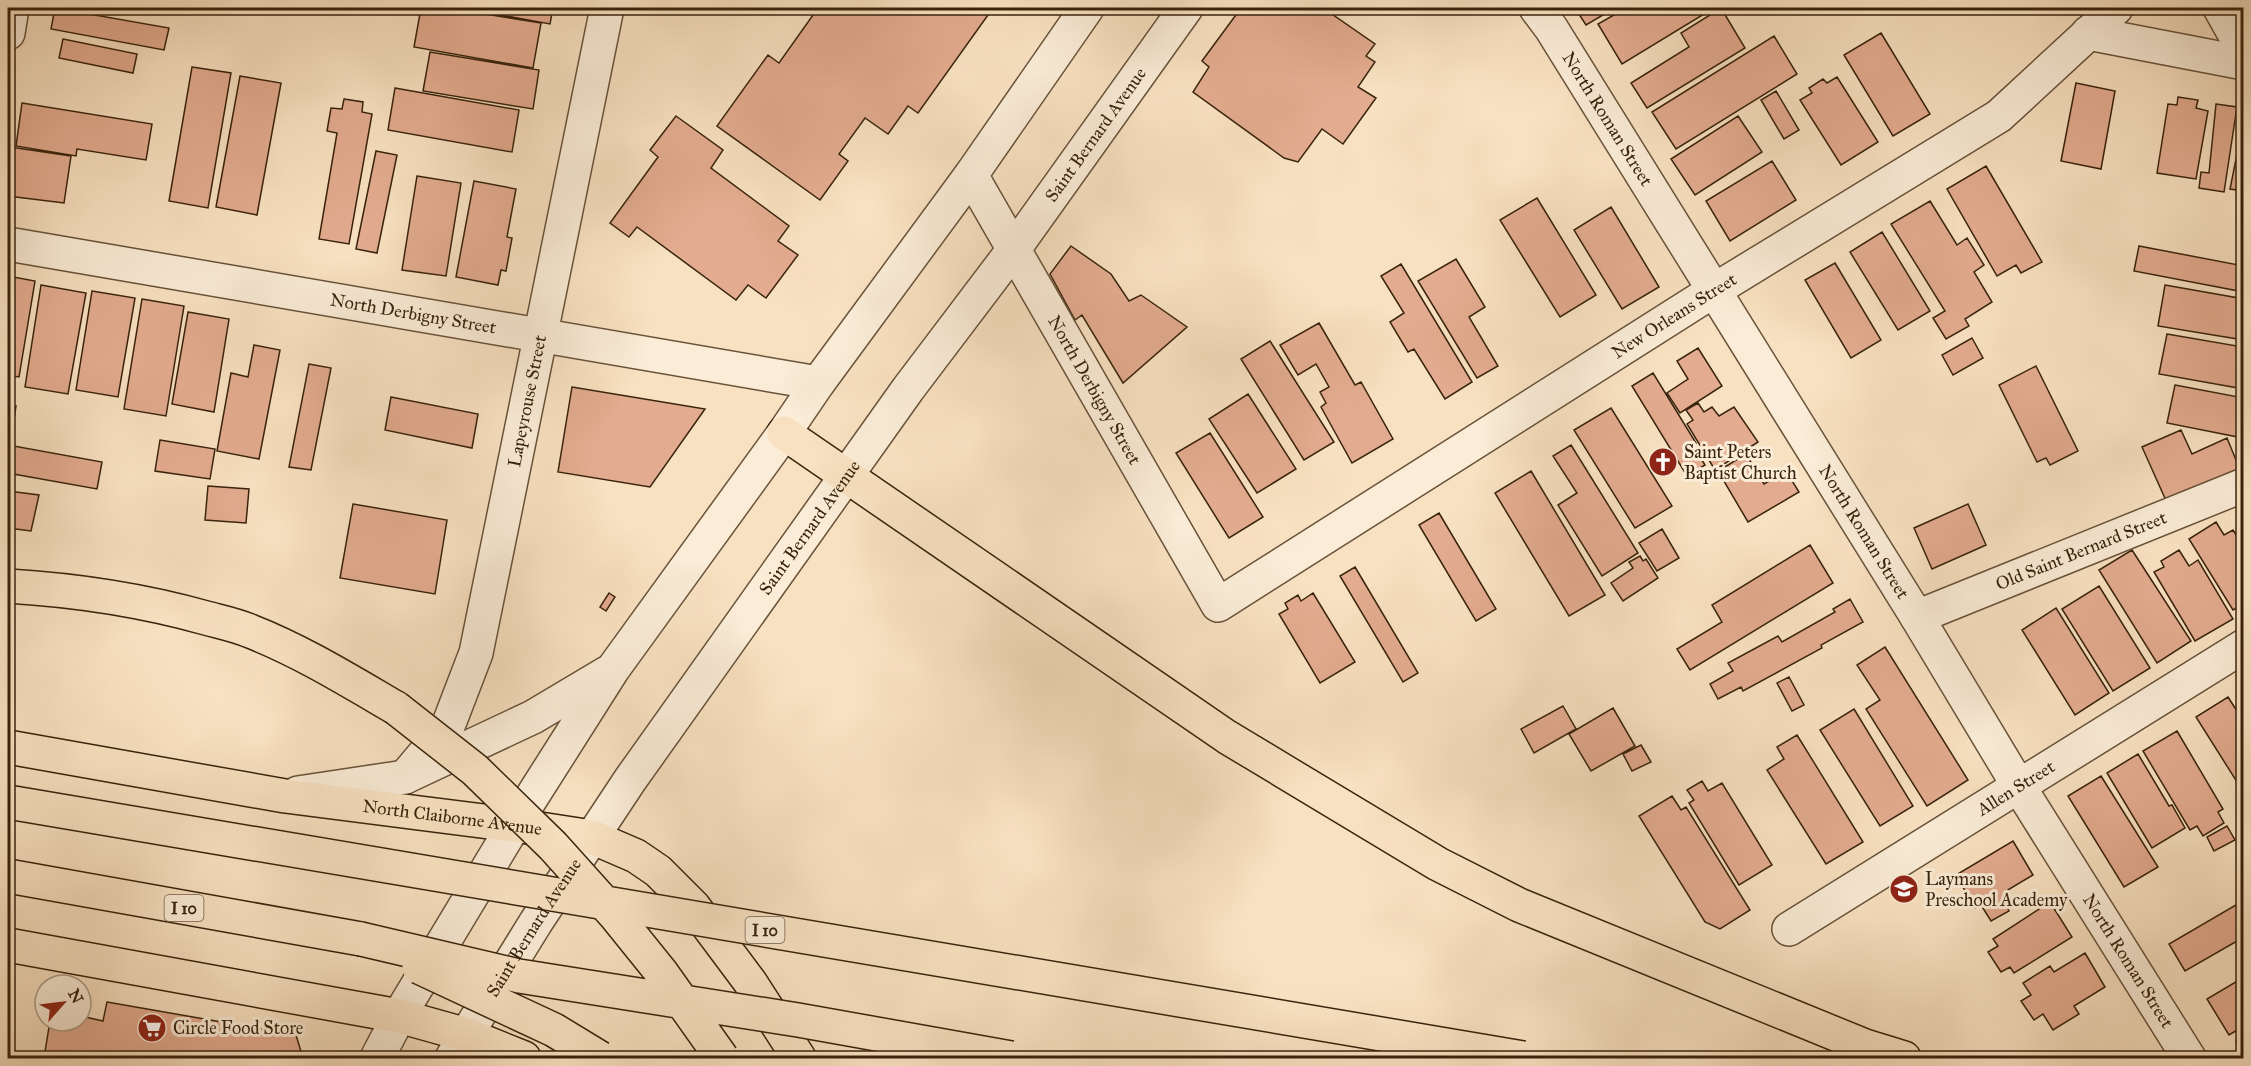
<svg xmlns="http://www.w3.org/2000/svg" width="2251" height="1066" font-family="'IM FELL Great Primer',serif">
<rect width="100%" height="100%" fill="#f8e1c1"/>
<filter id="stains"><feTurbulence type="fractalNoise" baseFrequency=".00333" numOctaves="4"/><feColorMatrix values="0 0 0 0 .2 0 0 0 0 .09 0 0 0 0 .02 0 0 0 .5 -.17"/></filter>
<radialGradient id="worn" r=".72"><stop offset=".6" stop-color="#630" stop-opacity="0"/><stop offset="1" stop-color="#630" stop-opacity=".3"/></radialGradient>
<!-- building -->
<path fill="#e3ab8f" stroke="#38230c" stroke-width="1.5" d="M55 8 169 28 164 50 51 29Z
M421 8H447L541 23 533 68 414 47Z
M462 8H553L550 24Z
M818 8H993L918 113 908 106 888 134 865 118 839 154 848 161 820 200 717 126 768 55 779 63Z
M1241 8H1323L1375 44 1366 56 1375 62 1358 87 1376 98 1343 144 1322 129 1298 162 1284 158 1193 92 1209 67 1202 61Z
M1575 8H1615L1586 25Z
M1626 8H1714L1622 64 1598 24Z
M1721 8 1745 48 1647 108 1631 83 1689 47 1681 33Z
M1881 33 1930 114 1893 136 1844 55Z
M1774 36 1797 74 1676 149 1652 112Z
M63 39 137 54 133 73 59 58Z
M430 52 539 70 533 109 423 91Z
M192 67 231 73 208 208 169 201Z
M240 76 281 83 257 215 216 207Z
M1837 77 1878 142 1841 165 1800 100 1812 93 1809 88 1823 79 1827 83Z
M2076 83 2115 91 2101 169 2061 161Z
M395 88 519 110 512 152 388 130Z
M1776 91 1799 130 1784 139 1761 100Z
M2178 97 2198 100 2196 108 2208 111 2196 179 2157 173 2168 104 2177 105Z
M344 99 363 102 362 112 372 114 349 244 319 239 337 133 327 131 331 108 342 109Z
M22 103 152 124 146 160 77 149 76 156 16 146Z
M2216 104 2237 107 2224 192 2199 188 2201 172 2209 173Z
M676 116 723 150 711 168 789 226 778 241 798 255 766 298 748 285 736 300 637 227 629 237 610 223 658 157 650 150Z
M1738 116 1762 152 1695 195 1671 159Z
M2244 119V191L2230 189Z
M10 147 71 156 64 203 8 196V162Z
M376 151 397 155 377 253 356 249Z
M1772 161 1796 200 1730 241 1706 201Z
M1986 166 2042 262 2021 273 2016 265 1997 276 1947 189Z
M417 176 461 183 446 276 402 270Z
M474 181 516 189 507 237 512 238 506 271 501 270 498 285 456 277Z
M1537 198 1596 295 1560 317 1500 220Z
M1930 201 1957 245 1967 238 1984 265 1974 272 1992 302 1965 319 1969 326 1946 339 1933 318 1945 311 1891 224Z
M1611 207 1659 287 1622 309 1574 230Z
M1882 232 1930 311 1898 330 1850 252Z
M1071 246 1111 274 1129 301 1141 295 1187 327 1123 383 1082 315 1075 320 1050 274Z
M2139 246 2244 266V292L2134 271Z
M1456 259 1485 307 1469 317 1498 366 1477 378 1418 281Z
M1835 263 1881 340 1851 358 1805 280Z
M1401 264 1472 382 1445 399 1414 349 1408 352 1390 322 1404 313 1381 276Z
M8 276 35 281 19 377 8 375Z
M41 285 86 293 68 394 25 387Z
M2165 285 2244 299V340L2158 326Z
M92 291 135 298 118 397 76 390Z
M142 299 184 306 166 416 124 409Z
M188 312 229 319 214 412 172 404Z
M1319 323 1355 385 1361 382 1393 439 1352 463 1321 407 1326 403 1320 392 1329 387 1316 364 1298 375 1280 345Z
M2167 334 2243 347 2239 367H2244V389L2159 374Z
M1972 338 1983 358 1953 375 1942 355Z
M1270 341 1334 442 1304 460 1241 359Z
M254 345 280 350 259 459 217 451 231 373 248 377Z
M1698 348 1722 386 1680 413 1667 393 1688 379 1677 361Z
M309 364 331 368 311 470 289 467Z
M2036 366 2078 451 2050 465 2046 458 2037 462 1999 385Z
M1653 373 1696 443 1693 445 1705 465 1687 476 1632 386Z
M2175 385 2244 398 2243 438 2167 423Z
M572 387 705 409 650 487 558 472Z
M1248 394 1296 469 1257 493 1209 419Z
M391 397 478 414 472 448 385 430Z
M1698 403 1704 412 1712 407 1719 416 1734 407 1758 442 1715 470 1687 424 1693 420 1686 410Z
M8 405 16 406 11 440 8 439Z
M1611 408 1672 506 1635 528 1574 430Z
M2181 430 2192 454 2227 438 2241 472 2168 505 2142 447Z
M1210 433 1263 517 1229 538 1176 453Z
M160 440 215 449 210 479 155 471Z
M8 445 102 462 97 489 8 473Z
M1571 445 1638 553 1602 576 1558 505 1577 493 1553 456Z
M1746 454 1764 484 1786 471 1799 492 1748 522 1718 471Z
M1531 471 1605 595 1569 616 1495 493Z
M208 486 249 489 246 523 205 520Z
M8 491 39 495 31 531 8 528Z
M353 504 447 520 435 594 340 578Z
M1968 504 1986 545 1932 569 1914 528Z
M1439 513 1496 609 1476 621 1419 525Z
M2216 522 2224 535 2233 530 2244 547V604L2233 610 2189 539Z
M1662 529 1679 558 1657 571 1639 543Z
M1810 545 1833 583 1690 670 1677 649 1722 622 1712 605Z
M2132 550 2191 641 2157 663 2099 570Z
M2179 550 2189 566 2198 560 2233 619 2195 641 2154 572 2164 567 2161 561Z
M1640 556 1643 561 1646 559 1658 578 1623 601 1611 583 1633 568 1629 562Z
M1355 567 1418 673 1403 682 1340 576Z
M2099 586 2150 668 2113 691 2062 609Z
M609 593 615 597 606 611 600 607Z
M1313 593 1355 662 1320 683 1279 614 1288 609 1285 603 1298 595 1301 601Z
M1850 599 1863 622 1821 645 1822 648 1743 691 1741 687 1718 699 1710 684 1733 671 1728 663 1778 636 1782 642 1835 612 1833 609Z
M2056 608 2109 693 2075 715 2022 630Z
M1885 647 1968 780 1927 806 1866 709 1880 700 1857 665Z
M1789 677 1804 705 1792 711 1777 683Z
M2228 697 2244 722V793L2196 717Z
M1563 706 1576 729 1534 753 1521 729Z
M1613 708 1635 746 1591 771 1569 734Z
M1854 709 1913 806 1880 826 1820 730Z
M2177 731 2223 809 2218 812 2224 823 2203 836 2197 826 2190 830 2143 751Z
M1797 735 1863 842 1826 864 1767 770 1784 759 1777 747Z
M1641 745 1651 762 1632 771 1623 754Z
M2138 754 2169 806 2172 805 2185 828 2152 848 2107 773Z
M2101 776 2158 867 2124 887 2068 796Z
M1702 781 1708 791 1722 783 1772 865 1739 885 1689 803 1694 800 1687 790Z
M1672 796 1681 810 1686 807 1750 910 1720 929 1705 922 1639 816Z
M2227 826 2235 840 2214 851 2207 837Z
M2013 841 2033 875 2006 891 2013 904 2007 907 2009 911 1991 921 1981 905 1975 908 1956 875Z
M2050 902 2072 937 2014 973 2010 967 2001 972 1988 952 1998 946 1993 939Z
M2241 902 2244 906V937L2185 971 2169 944Z
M2085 953 2105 987 2074 1006 2079 1014 2053 1030 2043 1014 2034 1020 2021 1001 2031 995 2023 983 2050 966 2054 972Z
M2244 977V1026L2229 1035 2207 999Z
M107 1002 296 1035 303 1058H44L50 1021H81V1016L103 1021Z
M2244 1036V1053L2236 1041Z"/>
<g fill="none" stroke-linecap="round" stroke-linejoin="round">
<!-- minor casing -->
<g stroke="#685239" stroke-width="36">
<g id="minor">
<path id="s1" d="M1536 8 1551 28 1917 617 2018 785 2189 1058"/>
<path d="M2220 8 2244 51"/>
<path d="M8 33 12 8"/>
<path d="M2088 33 2244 63"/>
<path id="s2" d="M971 175 1218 605 1713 291 1999 116 2116 8"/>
<path id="s3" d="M8 244 818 383"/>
<path id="s4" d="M1917 617 2244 485"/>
<path id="s5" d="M405 777 448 726 476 653 607 8"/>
<path d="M298 793 405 777 533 717 607 673"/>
<path id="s6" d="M1789 929 2244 646"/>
<path d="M377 1058 399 1016 514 825 613 669 784 433 818 383 971 175 1087 8"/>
<path id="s7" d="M452 1058 536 922 630 780 908 389 1014 249 1186 8"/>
</g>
</g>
<!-- major casing -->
<g stroke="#38230c" stroke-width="36">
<g id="major">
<path id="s8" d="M8 747 285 796 514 825 592 837 636 856 658 871 694 907 750 982 799 1058"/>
<path d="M8 945 399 1016 467 1035 524 1058"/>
</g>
</g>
<!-- highway casing -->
<g stroke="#38230c" stroke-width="36">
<path id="highway" d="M784 433 1227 737 1438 864 1519 905 1865 1046 1904 1058
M8 586C74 590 142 600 206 618 221 622 236 625 250 631 301 651 348 680 396 708
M8 876 361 939"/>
</g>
<!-- minor -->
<use href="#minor" stroke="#faecd7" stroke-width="33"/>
<!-- major -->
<use href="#major" stroke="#f8e1c1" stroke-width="33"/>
<!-- highway -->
<use href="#highway" stroke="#f8e1c1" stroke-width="33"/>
<!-- highway-bridge casing -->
<g stroke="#38230c" stroke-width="36" stroke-linecap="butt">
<path id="highway-bridge" d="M396 708 475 770 553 846 615 915 661 972 722 1058
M8 802 1523 1058
M361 939 519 976 798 1020 1011 1058
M419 967 554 1030 600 1058"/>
</g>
<!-- highway-bridge -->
<use href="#highway-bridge" stroke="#f8e1c1" stroke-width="33"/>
</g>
<!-- icons -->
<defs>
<g id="church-disc" transform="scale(1.5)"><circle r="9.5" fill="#8f2418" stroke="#faecd7"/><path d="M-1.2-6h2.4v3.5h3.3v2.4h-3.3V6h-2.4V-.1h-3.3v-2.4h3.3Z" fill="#fff"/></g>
<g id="school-disc" transform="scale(1.5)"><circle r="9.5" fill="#8f2418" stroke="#faecd7"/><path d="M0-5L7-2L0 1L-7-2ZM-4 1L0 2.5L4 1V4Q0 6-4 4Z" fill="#fff"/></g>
<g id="supermarket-disc" transform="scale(1.5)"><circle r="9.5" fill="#8f2418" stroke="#faecd7"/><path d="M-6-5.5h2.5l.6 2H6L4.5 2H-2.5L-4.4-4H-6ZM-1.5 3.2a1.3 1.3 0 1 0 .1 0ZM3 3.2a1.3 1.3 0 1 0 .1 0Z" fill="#fff"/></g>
</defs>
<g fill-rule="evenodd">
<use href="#church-disc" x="1663" y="462"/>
<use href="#school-disc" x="1904" y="889"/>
<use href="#supermarket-disc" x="152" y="1028"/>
</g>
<g text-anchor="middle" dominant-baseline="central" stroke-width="6" stroke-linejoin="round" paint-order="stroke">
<!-- shield labels -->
<g fill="#faecd7" stroke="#725f49" stroke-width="1.5">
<rect x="164.5" y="895" width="39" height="26" rx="4.5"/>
<rect x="745.5" y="917" width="39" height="26" rx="4.5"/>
</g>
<g font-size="16" font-weight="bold" fill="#38230c">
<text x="184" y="908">I 10</text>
<text x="765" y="930">I 10</text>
</g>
<!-- street labels -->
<g font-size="18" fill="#38230c" stroke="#faecd7">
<text stroke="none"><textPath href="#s1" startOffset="132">North Roman Street</textPath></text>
<text stroke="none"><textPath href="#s7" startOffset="1126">Saint Bernard Avenue</textPath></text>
<text stroke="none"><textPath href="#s3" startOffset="411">North Derbigny Street</textPath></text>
<text stroke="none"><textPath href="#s2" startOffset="1036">New Orleans Street</textPath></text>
<text stroke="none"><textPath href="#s2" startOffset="248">North Derbigny Street</textPath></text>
<text stroke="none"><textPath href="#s5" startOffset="402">Lapeyrouse Street</textPath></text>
<text stroke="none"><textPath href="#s7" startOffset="640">Saint Bernard Avenue</textPath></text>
<text stroke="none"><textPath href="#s1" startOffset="618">North Roman Street</textPath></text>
<text stroke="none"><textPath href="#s4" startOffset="177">Old Saint Bernard Street</textPath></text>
<text stroke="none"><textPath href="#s6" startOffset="267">Allen Street</textPath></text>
<text stroke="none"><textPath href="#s8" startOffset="450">North Claiborne Avenue</textPath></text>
<text stroke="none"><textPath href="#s7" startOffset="154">Saint Bernard Avenue</textPath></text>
<text stroke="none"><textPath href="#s1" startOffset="1122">North Roman Street</textPath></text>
</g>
<!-- poi labels -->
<g font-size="18" fill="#38230c" stroke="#faecd7" text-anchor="start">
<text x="1684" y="452">Saint Peters<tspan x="1684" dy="21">Baptist Church</tspan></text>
<text x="1925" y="879">Laymans<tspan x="1925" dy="21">Preschool Academy</tspan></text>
<text x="173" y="1028">Circle Food Store</text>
</g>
</g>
<!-- margin -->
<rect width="2251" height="1066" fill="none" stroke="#f8e1c1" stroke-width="30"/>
<rect x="9" y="9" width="2233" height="1048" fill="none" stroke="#38230c" stroke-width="3"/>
<rect x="15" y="15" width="2221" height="1036" fill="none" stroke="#38230c" stroke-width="1.5"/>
<!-- north arrow -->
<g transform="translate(63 1003) rotate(62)"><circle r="28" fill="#faecd7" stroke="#ac9c86" stroke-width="1.5"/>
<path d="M0-4.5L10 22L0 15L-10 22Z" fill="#8f2418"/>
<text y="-9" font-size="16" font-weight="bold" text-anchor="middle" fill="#38230c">N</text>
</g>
<rect width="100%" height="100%" filter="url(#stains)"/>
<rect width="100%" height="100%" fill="url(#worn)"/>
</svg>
